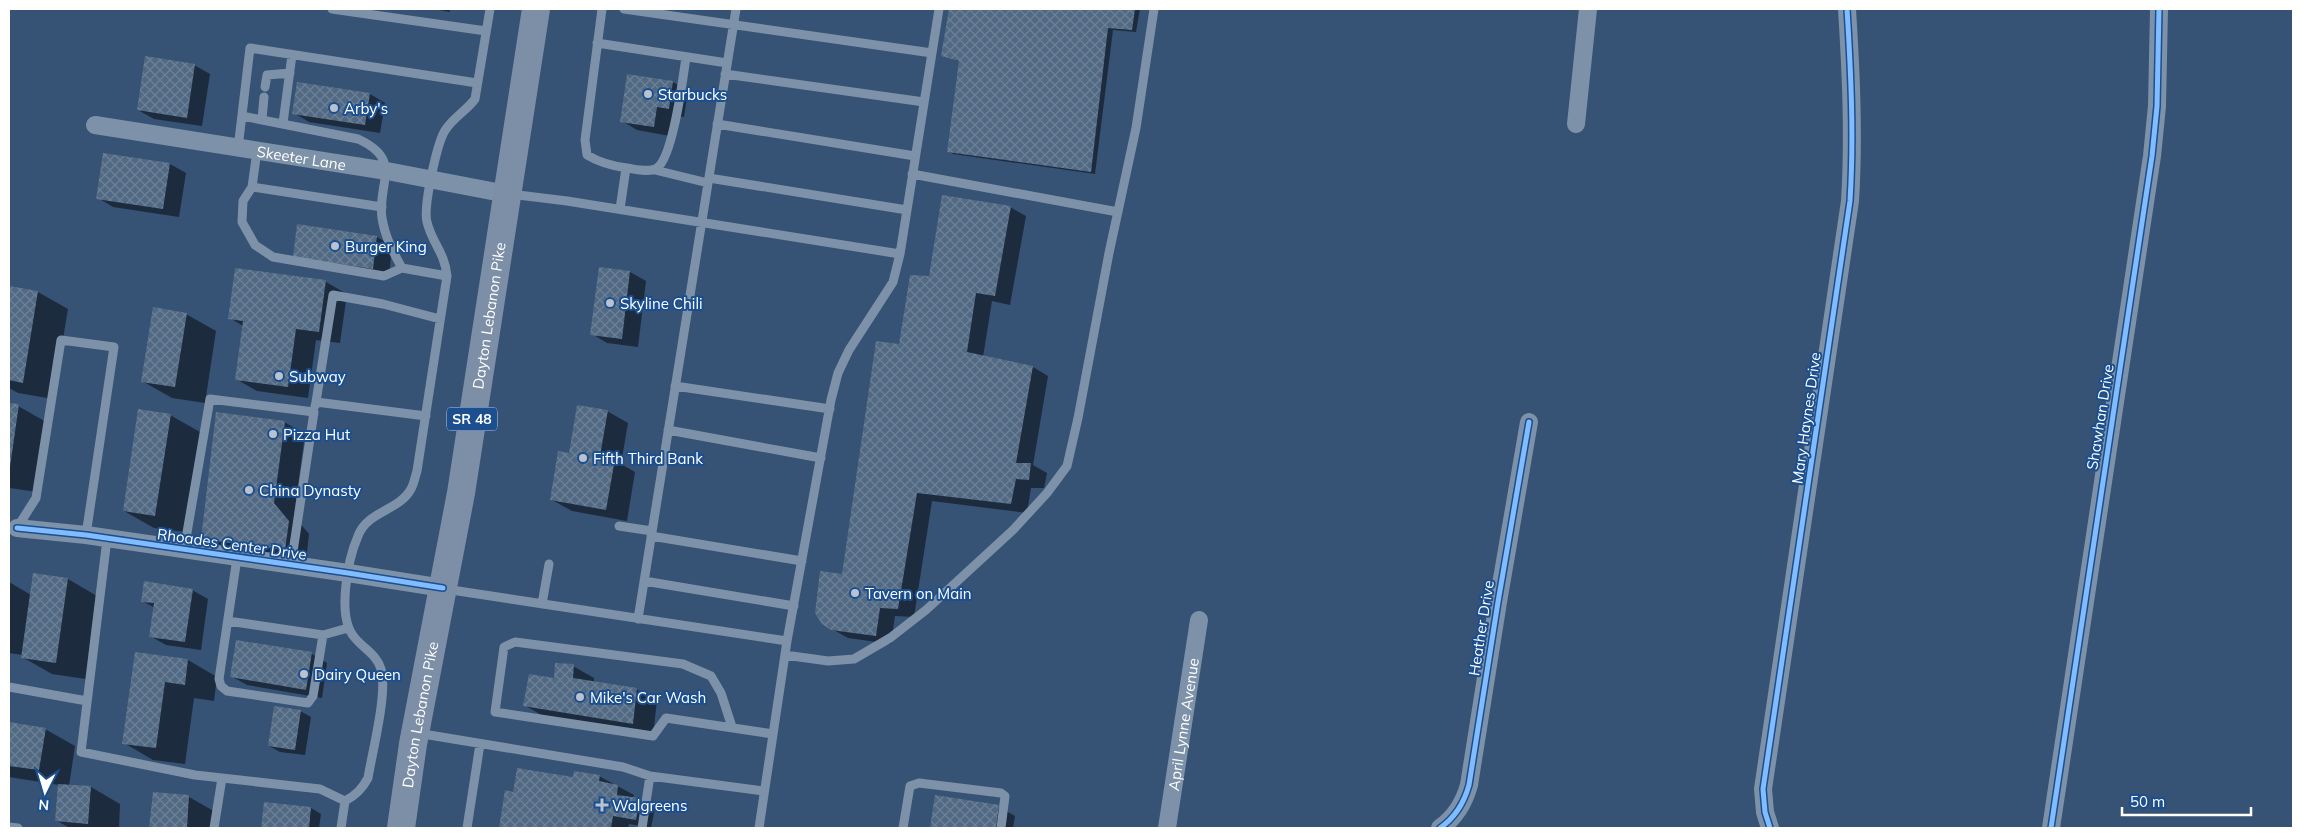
<svg xmlns="http://www.w3.org/2000/svg" width="2302" height="837" font-family="Mulish,sans-serif">
<defs>
<pattern id="building-cross-hatch" width="8" height="8" patternUnits="userSpaceOnUse" patternTransform="scale(1.25)"><rect width="8" height="8" fill="#526984"/><path d="M0 0l8 8M0 8l8-8" fill="none" stroke="#6c8096"/></pattern>
</defs>
<rect width="100%" height="100%" fill="#365274"/>
<!-- shadow -->
<path fill="#0007" d="M434 9H450V12Z
M950 9H1140L1136 32 1113 30 1095 174 953 154 949 151 961 62 943 55Z
M194 65 210 74 202 126 154 119 138 110Z
M673 82 688 91 684 117 673 115 670 136 637 130 622 121Z
M370 94 385 103 380 133 309 122 294 113Z
M104 154 170 164 186 173 179 217 113 207 98 198Z
M1010 207 1026 216 1010 305 992 301 983 357 1033 367 1048 376 1033 465 1047 473 1044 488H1031L1027 513 932 501 914 617 895 616 891 644 848 638 832 629 900 345 930 277Z
M377 237 392 246 389 277 310 266Z
M600 268 630 272 646 281 638 347 607 343 592 334Z
M236 269 326 282 347 294 340 343 316 340 308 398 257 391 236 379 243 326 230 318Z
M9 287 38 292 68 309 53 399 18 393 9 388Z
M186 314 216 331 205 403 172 398 142 381Z
M9 404 18 406 48 423 38 492 9 488Z
M607 411 628 423 621 464 635 472 627 521 572 511 552 500 570 454Z
M170 415 200 432 185 532 154 528 124 511Z
M284 422 305 434 294 516 309 534 306 562 223 550 202 538Z
M68 579 97 596 86 679 52 674 22 657 23 655 9 653V582L31 595Z
M192 590 208 599 201 650 166 645 150 636 155 608 142 601Z
M136 653 188 660 217 677 214 701 194 698 185 764 153 760 124 743Z
M312 654 327 663 322 698 247 685 231 676Z
M573 666 594 678V682L636 689 657 701 653 735 545 717 524 705Z
M300 711 311 717 305 755 280 752 269 746Z
M9 723 45 729 75 746 69 786 91 787 120 804 119 828H70L57 821 59 785 9 777Z
M599 776 634 795 633 798 639 799 655 808 651 828 629 824 628 828H500L506 792 514 793 574 779Z
M154 793 189 797 219 814 217 828H151Z
M936 797 999 807 1015 816 1013 828H931Z
M311 808 321 814 319 828H262Z"/>
<!-- building -->
<path fill="url(#building-cross-hatch)" d="M949 9H1135L1132 30 1108 28 1091 172 947 152 959 61 941 56Z
M145 56 195 64 187 118 137 110Z
M627 74 673 81 669 109 657 107 654 127 620 122Z
M297 82 370 93 365 125 292 114Z
M103 153 170 163 163 209 96 199Z
M942 195 1011 206 995 296 976 293 967 352 1033 366 1016 463H1031L1029 480 1016 479 1011 504 917 493 898 609 880 608 876 636 831 630 822 624 815 613 820 571 842 574 876 341 899 344 910 275 929 276Z
M297 224 377 236 373 269 293 257Z
M599 267 630 271 622 339 590 335Z
M235 268 326 280 319 332 296 329 288 387 235 380 243 321 228 319Z
M9 286 38 291 23 383 9 380Z
M153 307 187 313 175 387 141 382Z
M9 403 19 404 10 467H9Z
M577 405 608 410 600 456 615 459 606 510 550 500 558 451 569 453Z
M138 409 171 414 155 516 123 511Z
M216 412 285 421 274 503 289 521 285 550 201 539Z
M33 573 68 578 56 663 21 658Z
M144 581 193 589 185 642 149 637 154 603 141 602Z
M236 640 312 652 306 690 230 677Z
M135 652 188 659 185 685 165 682 156 748 122 744Z
M555 663 574 664 573 678 637 688 633 724 523 706 529 674 554 678Z
M274 706 301 710 295 750 268 746Z
M9 722 46 728 39 770 9 766Z
M517 768 573 777 574 771 600 775 599 781 618 785 617 795 640 798 636 820 613 816 611 828H499L505 790 513 792Z
M58 784 91 786 88 824 55 821Z
M153 792 189 795 187 828H149Z
M935 795 999 805 996 828H930Z
M264 802 311 807 309 828H261Z"/>
<g fill="none" stroke-linecap="round" stroke-linejoin="round">
<!-- lane -->
<path stroke="#7d92a8" stroke-width="9" d="M332 9 486 31
M602 9 585 140 587 155C600 163 612 166 627 168 635 169 650 173 657 168 673 157 683 78 686 57
M624 9 932 53
M597 43 727 63
M725 74 924 102
M265 87 267 75 290 73
M242 116 358 139C404 160 377 183 382 218 385 237 393 252 402 268
M262 119 264 97
M283 123 292 55
M717 124 915 156
M238 148 250 48 477 83
M257 151 252 187 382 207
M655 170 708 183
M912 174 1118 212
M709 178 907 210
M252 187 243 201 242 222 255 245 273 257 384 276 402 268 447 276
M510 194 567 201 900 254
M620 209 626 168
M675 386 830 409
M316 402 333 295 383 304 440 319
M315 406 316 402 426 416
M668 430 821 458
M619 526 652 531
M17 528 36 498 61 340 114 347 86 535
M651 536 802 561
M107 539 81 752 195 775 320 789 345 801
M184 550 210 399 314 412 291 565
M237 558 219 679 221 686 227 691 308 703 313 696 323 635
M644 581 794 606
M445 589 787 641
M542 604 549 564
M638 619 736 9
M228 621 323 635 348 628
M785 655 828 661 854 659 890 638 926 610 1013 530 1047 493 1067 466 1078 418 1109 253 1136 128 1154 9
M9 687 87 701
M732 727 721 693 711 676 683 664 515 642 504 647 495 712 653 736 666 718 773 734
M417 733 623 767 650 776
M345 801C356 795 362 789 368 778 372 753 388 692 381 669 377 655 364 649 355 638 336 618 348 559 358 536 367 511 399 511 411 489 414 484 415 477 417 471L447 276C445 253 432 243 427 222 423 208 437 141 446 129 454 117 467 110 475 99L490 9
M9 827 18 828
M214 828 222 778
M341 828 345 801
M467 828 480 744
M642 828 650 776 764 791
M759 828 787 641 831 400 838 373 849 350 893 282 900 254 939 9
M903 828 910 786 919 783 1001 793 1005 796 1001 828"/>
<!-- street -->
<g stroke="#7d92a8" stroke-width="18">
<path d="M1576 124 1588 9"/>
<path id="s1" d="M95 125 387 171 507 194"/>
<path d="M17 528 86 535 348 573 443 588"/>
<path id="s2" d="M1167 828 1199 620"/>
<path d="M1440 828C1456 817 1464 803 1469 785L1498 602 1529 422"/>
<path d="M1770 828 1765 812 1763 789 1850 201C1854 137 1851 73 1847 9"/>
<path d="M2051 828 2152 156 2157 106 2159 9"/>
</g>
<!-- primary -->
<path stroke="#7d8ea7" stroke-width="28" id="s3" d="M401 828 413 744 461 493 536 9"/>
<!-- cycleway casing -->
<g stroke="#1b4f8f" stroke-width="8">
<path id="cycleway" d="M17 528 86 535 348 573 443 588
M1440 828C1456 817 1464 803 1469 785L1498 602 1529 422
M1770 828 1765 812 1763 789 1850 201C1854 137 1851 73 1847 9
M2051 828 2152 156 2157 106 2159 9"/>
</g>
<!-- cycleway -->
<use href="#cycleway" stroke="#80bcff" stroke-width="5"/>
</g>
<!-- markers -->
<g fill="#b9c2ce" stroke="#1b4f8f" stroke-width="2">
<circle cx="648" cy="94" r="5"/>
<circle cx="334" cy="108" r="5"/>
<circle cx="335" cy="246" r="5"/>
<circle cx="610" cy="303" r="5"/>
<circle cx="279" cy="376" r="5"/>
<circle cx="273" cy="434" r="5"/>
<circle cx="583" cy="458" r="5"/>
<circle cx="249" cy="490" r="5"/>
<circle cx="855" cy="593" r="5"/>
<circle cx="304" cy="674" r="5"/>
<circle cx="580" cy="697" r="5"/>
<path d="M599.5 797.5h5v5h5v5h-5v5h-5v-5h-5v-5h5z"/>
</g>
<g text-anchor="middle" dominant-baseline="central" stroke-width="4" stroke-linejoin="round" paint-order="stroke">
<!-- shield labels -->
<rect fill="#1b4f8f" stroke="#bbcadd" stroke-width="1" x="447" y="407.5" width="50" height="23" rx="4"/>
<g font-size="14" font-weight="bold" fill="#fff">
<text x="472" y="419">SR 48</text>
</g>
<!-- poi labels -->
<g font-size="15" fill="#fff" stroke="#1b4f8f" text-anchor="start">
<text x="658" y="94">Starbucks</text>
<text x="344" y="108">Arby's</text>
<text x="345" y="246">Burger King</text>
<text x="620" y="303">Skyline Chili</text>
<text x="289" y="376">Subway</text>
<text x="283" y="434">Pizza Hut</text>
<text x="593" y="458">Fifth Third Bank</text>
<text x="259" y="490">China Dynasty</text>
<text x="865" y="593">Tavern on Main</text>
<text x="314" y="674">Dairy Queen</text>
<text x="590" y="697">Mike's Car Wash</text>
<text x="612" y="805">Walgreens</text>
</g>
<!-- street labels -->
<g font-size="15" fill="#fff" stroke="#1b4f8f">
<text stroke="none"><textPath href="#s1" startOffset="209">Skeeter Lane</textPath></text>
<text stroke="none"><textPath href="#s3" startOffset="520">Dayton Lebanon Pike</textPath></text>
<text transform="translate(2100 417) rotate(-81)">Shawhan Drive</text>
<text transform="translate(1806 418) rotate(-82)">Mary Haynes Drive</text>
<text transform="translate(232 544) rotate(8)">Rhoades Center Drive</text>
<text transform="translate(1481 628) rotate(-81)">Heather Drive</text>
<text stroke="none"><textPath href="#s3" startOffset="115">Dayton Lebanon Pike</textPath></text>
<text stroke="none"><textPath href="#s2" startOffset="105">April Lynne Avenue</textPath></text>
</g>
</g>
<!-- border -->
<rect width="2302" height="837" fill="none" stroke="#ffffff" stroke-width="20"/>
<!-- north arrow -->
<g transform="translate(45 792) rotate(185)" stroke="#1b4f8f" stroke-width="4" paint-order="stroke">
<path d="M0-4L9 19L0 12L-9 19Z" fill="#ffffff"/>
<text y="-8" font-size="14" font-weight="bold" text-anchor="middle" fill="#ffffff">N</text>
</g>
<!-- scale -->
<path d="M2122 807v8h129v-8" fill="none" stroke="#ffffff" stroke-width="2.5"/>
<text x="2130" y="807" font-size="15" fill="#ffffff" stroke="#1b4f8f" stroke-width="4" paint-order="stroke">50 m</text>
</svg>
